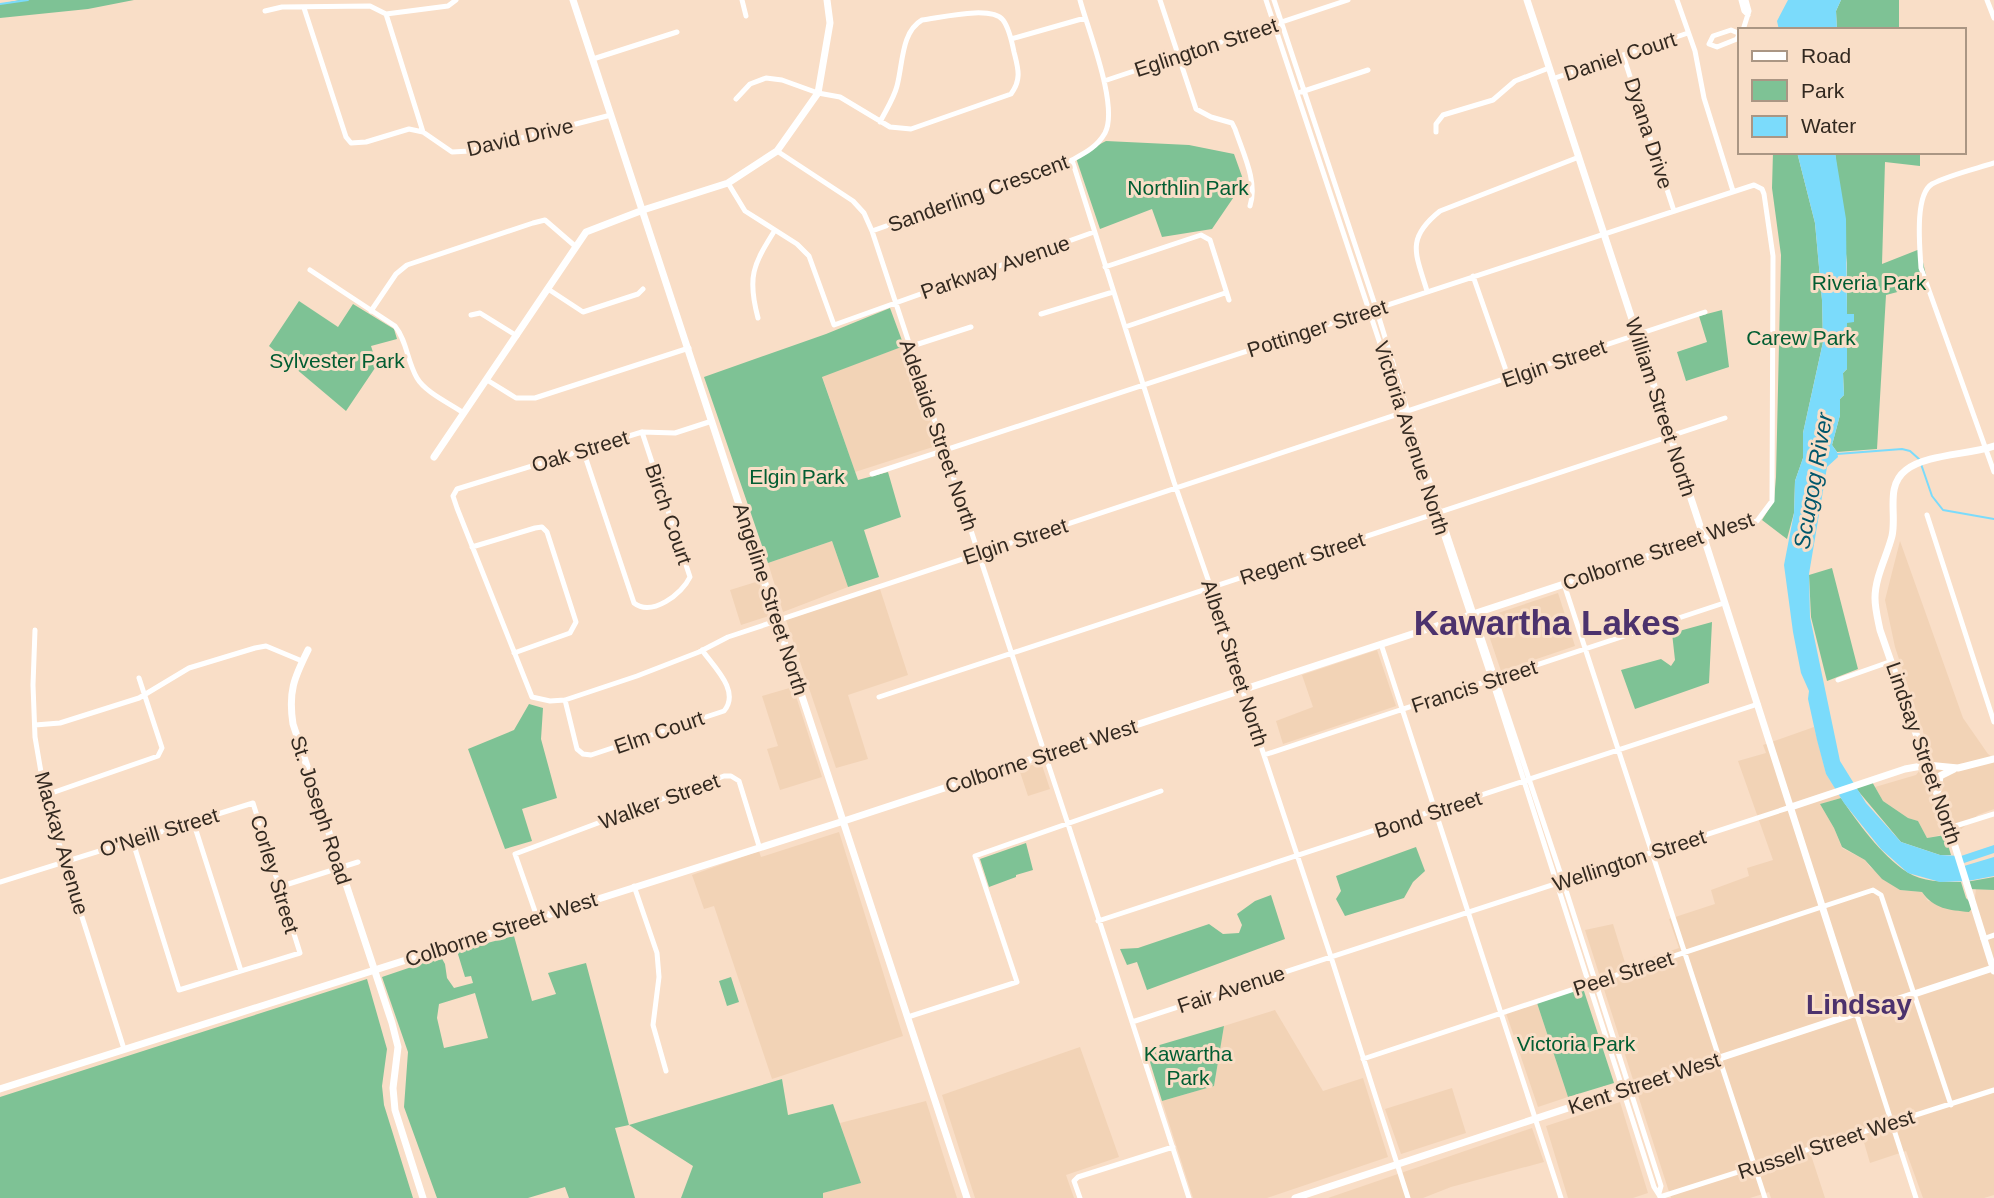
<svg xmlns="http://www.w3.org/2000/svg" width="1994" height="1198" font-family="Helvetica,sans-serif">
<rect width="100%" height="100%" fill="#f9dec7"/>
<!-- built -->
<path fill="#f2d3b6" d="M904 346 939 445 855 472 822 376Z
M832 541 848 587 783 612 768 563Z
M1900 541 1963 718 1988 754 1994 758V809L1978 815 1959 831 1927 838 1918 821 1908 818 1883 801 1875 787 1916 775 1931 756 1895 647 1885 600Z
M759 581 769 616 741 625 730 590Z
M879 586 908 675 848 695 868 759 836 768 785 617Z
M1558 593 1575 646 1501 671 1483 618Z
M1377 650 1396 706 1283 744 1276 721 1313 707 1302 675Z
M793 687 822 777 780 790 767 749 778 746 762 696Z
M1814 727 1826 774 1841 798 1820 804 1834 828 1842 848 1865 860 1870 867 1900 890 1922 892 1928 901 1974 906 1976 889 1994 890V1195L1984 1198H1923L1906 1151 1870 1163 1863 1139 1811 1155 1825 1198H1771L1769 1192 1750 1198H1671L1585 930 1613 924 1626 966 1679 948 1669 919 1715 904 1711 890 1749 876 1747 868 1773 860 1738 761 1766 753 1763 745Z
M1041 762 1050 789 1028 796 1019 769Z
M839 832 903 1036 772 1079 714 906 704 909 692 875 759 851 761 857Z
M1537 1003 1568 1097 1538 1107 1506 1013Z
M1275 1010 1323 1091 1363 1078 1388 1157 1267 1198H1193L1162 1101 1214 1086 1224 1026Z
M1080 1047 1119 1157 1066 1175 1074 1198H975L942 1095Z
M1452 1088 1466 1133 1401 1154 1385 1109Z
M926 1101 957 1198H823V1193L860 1183 840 1123Z
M1620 1102 1648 1193 1633 1198H1568L1546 1126Z
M1532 1128 1544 1162 1451 1187 1423 1198H1328Z"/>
<!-- green -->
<path fill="#7ec295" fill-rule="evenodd" d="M20 0H134L88 9 0 18V4Z
M1841 0H1899V30H1837L1836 11Z
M1106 141 1189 145 1234 154 1244 182 1212 229 1162 237 1152 209 1100 229 1076 158C1088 154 1095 146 1106 141Z
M1773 152H1797L1815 223 1822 300 1823 342 1803 433V458L1795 481 1794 513 1787 539 1762 520 1774 501 1776 477 1781 255 1772 188Z
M1835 152H1920V166L1885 162 1882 264 1920 249 1928 284 1886 295 1877 449 1837 452 1832 445 1840 415V399L1844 395 1843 373 1847 369V322H1854L1847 314V263Z
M299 301 338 327 353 304 394 329 397 339 371 346 377 365 346 411 269 346Z
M890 308 904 346 822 377 858 480 888 472 901 517 864 530 879 577 848 587 832 541 768 563 704 377 826 334Z
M1722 310 1729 367 1686 381 1677 352 1707 342 1699 316Z
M1832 568 1858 669 1827 681 1811 617 1809 575Z
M1712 622 1709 683 1635 709 1621 670 1661 659 1671 666 1675 660 1672 633Z
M529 704 543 708 541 739 557 798 522 809 532 841 505 849 468 749 514 730Z
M1871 780 1883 801 1908 818 1918 821 1927 838 1945 835 1951 855H1940L1901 842 1854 786Z
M1841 798C1858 823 1881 855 1907 872 1922 882 1943 882 1961 882L1966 898 1974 906 1969 912C1949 910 1934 909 1922 892L1900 890 1882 879 1865 860 1842 847 1834 828 1820 804Z
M1026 843 1033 870 1016 875V877L989 887 980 859Z
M1416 847 1425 871 1413 882 1404 898 1345 916 1336 899 1341 891 1336 876Z
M1994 877V890L1969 889 1966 882Z
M1271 895 1285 939 1147 990 1137 962 1127 965 1120 949 1138 948 1209 924 1223 934 1239 933 1242 925 1237 914 1255 901Z
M514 936 532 1001 556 994 548 973 586 963 629 1125 782 1079 788 1115 833 1104 861 1183 823 1193V1198H681L693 1166 629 1125 615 1128 635 1198H569L565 1187 528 1198H437L404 1107 408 1052 382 977 441 957 445 964 447 978 454 988 473 983 471 976 465 977 457 951ZM475 993 488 1038 444 1048 437 1018 439 1004Z
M731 977 739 1002 727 1006 719 981Z
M367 979 387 1049 382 1086 384 1105 413 1198H0V1097Z
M1583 988 1614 1083 1568 1097 1537 1003Z
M1224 1026 1214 1086 1162 1101 1146 1049Z"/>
<!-- water -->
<path fill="#7bdbfb" d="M1788 0H1841L1836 11 1837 30H1779L1777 21Z
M1797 152H1835L1846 219 1847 314H1854V322L1847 323V369L1843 373 1844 395 1840 399V415L1832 445 1837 452 1838 457 1827 467 1809 574 1810 617 1840 761 1866 803 1901 842 1940 855 1961 856 1994 845V853L1964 863V866L1994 857V876L1968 881 1940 882 1908 873 1881 849 1844 803 1826 774 1817 740 1808 699 1809 691 1801 673 1793 632 1784 565 1794 513 1795 481 1803 458V433L1823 342 1822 300 1815 223Z"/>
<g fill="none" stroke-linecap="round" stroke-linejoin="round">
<!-- stream -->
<path stroke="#7bdbfb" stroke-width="2" d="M0 4 28 0
M1837 454 1902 449 1910 451 1919 459
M1921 464 1932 496 1943 510 1994 519"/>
<!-- street -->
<path stroke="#fff" stroke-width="5" d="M742 0 746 16
M1160 0 1196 109 1211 117 1232 123 1235 129C1243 153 1258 182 1250 206
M1266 0 1492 681 1654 1187 1661 1198
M1274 0 1376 308 1422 458 1563 881 1661 1186 1659 1193
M1677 0 1695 51 1704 98 1733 191
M1741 0 1744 11 1748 15
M1987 0 1994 18
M304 8 346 137 351 143 366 142 409 129 423 132 452 152 470 151 611 115
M265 11 282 7 370 6 386 14 448 6 456 0
M386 14 423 132
M1743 30 1749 11 1746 0
M1738 33 1731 30 1713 36 1709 44 1717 47 1737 39 1740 32
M1011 39 1085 18
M1623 55 1674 211
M593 59 677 32
M1552 79 1688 33
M1104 81 1348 0
M1301 92 1368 70
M736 99 750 84 766 78 782 80 818 93 840 97 890 127 911 129 1011 94C1022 79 1018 68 1014 52 1012 42 1009 28 1003 20 991 5 940 18 922 20 901 32 903 64 897 86 894 98 886 110 880 122
M1436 132V124L1443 115 1493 100 1515 81 1549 68
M777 151 853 201 864 213 872 231 1068 824 1189 1198
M1072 160 1174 482 1211 588 1242 689 1331 957 1408 1198
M1994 163C1975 169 1949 175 1932 184 1914 195 1920 249 1921 268L1994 472
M728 183 745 211 797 244 809 256 834 325 1094 232
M872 231 1072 160C1085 153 1097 147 1105 133 1119 106 1088 30 1080 0
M1105 267 1201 235 1210 240 1229 300
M310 270 395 326C407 341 407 361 417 378 425 392 449 403 462 412
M1473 276 1509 379
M548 289 583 312 638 294 643 289
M1427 291C1416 254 1405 239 1440 211L1579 157
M371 311 396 274 407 265 533 223 545 220 575 246
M1041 314 1113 292
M471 315 480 313 517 336
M758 318C747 277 753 265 775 230
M1125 327 1225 293
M909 347 971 327
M487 380 516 398H535L689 348
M712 421 675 433 642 432 457 489 453 496 457 508 532 697 550 701 565 700 637 676 699 652 728 637 1705 312
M583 450 634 603C652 617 682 594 690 577L642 432
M872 474 1754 185 1762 189 1764 194 1773 256 1772 501 1757 521 1704 538
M1927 515 1994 722
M472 547 535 528 542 527 547 532 576 622 570 633 514 653
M1564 584 1765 1198
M35 630 33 685 35 737 42 778 62 854 124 1049
M1381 644 1561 1198
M1838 680 1892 661
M879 697 1725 418
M565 700 577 749 583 754 591 755 724 711C741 691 713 666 702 650
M35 725 60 723 139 698 189 668 255 648 266 646 302 661
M1264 755 1724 603
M46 795 158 756 162 748 139 678
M193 821 241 971
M1949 828 1994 814
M0 882 253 803 300 953 179 990 132 839
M634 886 657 953 659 977 653 1025 666 1071
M279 887 358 862
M537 917 515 854 724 776H731L739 781 759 846
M1098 921 1758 704
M1983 939 1994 935
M1857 1015 1916 1198
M908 1017 1017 982 975 856 1161 791
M1132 1022 1791 807
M1363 1059 1873 890 1881 895 1951 1105
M1660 1197 1994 1090
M1080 1198 1074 1181 1078 1177 1173 1147"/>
<!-- secondary -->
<path stroke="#fff" stroke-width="7" d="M573 0 967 1198
M1527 0 1704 538 1857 1015
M1994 446C1968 455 1927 454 1906 470 1885 486 1897 514 1892 536 1887 556 1875 577 1875 598 1875 609 1878 620 1880 630L1954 843 1994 971
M434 457 586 232 643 210 728 183 777 151 818 93 830 23 827 0
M308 650C294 678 288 692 293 724L392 1023 398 1047 393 1088 395 1110 423 1198
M1938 790 1940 776 1954 769
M1791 807 1905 769 1927 765 1958 768 1994 759
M0 1089 850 819 1704 538
M1295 1198 1993 968"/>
</g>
<g text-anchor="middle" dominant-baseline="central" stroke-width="6" stroke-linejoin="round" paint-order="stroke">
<!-- street labels -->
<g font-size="21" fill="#332920" stroke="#f9dec7">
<text transform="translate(1206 47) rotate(-18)">Eglington Street</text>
<text transform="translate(1620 56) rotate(-18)">Daniel Court</text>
<text transform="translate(1649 133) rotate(72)">Dyana Drive</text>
<text transform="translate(520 137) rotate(-13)">David Drive</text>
<text transform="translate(978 193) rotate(-20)">Sanderling Crescent</text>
<text transform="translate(995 267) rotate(-19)">Parkway Avenue</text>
<text transform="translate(1317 328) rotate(-18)">Pottinger Street</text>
<text transform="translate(1554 363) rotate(-19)">Elgin Street</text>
<text transform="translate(1661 407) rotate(72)">William Street North</text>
<text transform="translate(939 435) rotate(71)">Adelaide Street North</text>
<text transform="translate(1412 438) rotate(72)">Victoria Avenue North</text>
<text transform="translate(580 451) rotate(-17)">Oak Street</text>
<text transform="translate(669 514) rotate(71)">Birch Court</text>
<text transform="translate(1015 541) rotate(-18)">Elgin Street</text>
<text transform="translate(1658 551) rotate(-19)">Colborne Street West</text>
<text transform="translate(1302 558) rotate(-18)">Regent Street</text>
<text transform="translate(771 599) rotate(72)">Angeline Street North</text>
<text transform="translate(1235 663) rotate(72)">Albert Street North</text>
<text transform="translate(1474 686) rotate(-18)">Francis Street</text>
<text transform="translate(659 732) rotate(-19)">Elm Court</text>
<text transform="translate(1924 753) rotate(71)">Lindsay Street North</text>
<text transform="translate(1041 756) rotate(-18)">Colborne Street West</text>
<text transform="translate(659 801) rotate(-20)">Walker Street</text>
<text transform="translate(321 810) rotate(72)">St. Joseph Road</text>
<text transform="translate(1428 814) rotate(-18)">Bond Street</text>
<text transform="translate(159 832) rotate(-17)">O'Neill Street</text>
<text transform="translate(62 843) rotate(74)">Mackay Avenue</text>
<text transform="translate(1629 860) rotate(-18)">Wellington Street</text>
<text transform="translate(275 874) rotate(73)">Corley Street</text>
<text transform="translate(501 929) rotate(-18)">Colborne Street West</text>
<text transform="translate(1623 973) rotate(-18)">Peel Street</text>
<text transform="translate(1231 989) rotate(-18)">Fair Avenue</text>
<text transform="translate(1644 1083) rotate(-18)">Kent Street West</text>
<text transform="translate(1826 1144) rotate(-18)">Russell Street West</text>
</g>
<!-- park labels -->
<g font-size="21" fill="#025d32" stroke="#f9dec7">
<text x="1188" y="187">Northlin Park</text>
<text x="1869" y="282">Riveria Park</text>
<text x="1801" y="337">Carew Park</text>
<text x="337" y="360">Sylvester Park</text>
<text x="797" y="476">Elgin Park</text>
<text x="1576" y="1043">Victoria Park</text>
<text x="1188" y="1053">Kawartha<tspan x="1188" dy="24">Park</tspan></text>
</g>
<!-- water labels -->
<g font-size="23" font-style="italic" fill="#00576c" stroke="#f9dec7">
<text transform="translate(1813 481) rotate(-80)">Scugog River</text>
</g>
<!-- district labels -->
<g font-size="28" font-weight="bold" fill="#4c326d" stroke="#f9dec7">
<text x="1859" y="1004">Lindsay</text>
</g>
<!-- town labels -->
<g font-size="35" font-weight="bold" fill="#4c326d" stroke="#f9dec7">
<text x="1547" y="622">Kawartha Lakes</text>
</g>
</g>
<!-- legend -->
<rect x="1738" y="28" width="228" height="126" fill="#f9dec7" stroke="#aa9684" stroke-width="2"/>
<rect x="1752" y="51" width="35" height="10" fill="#ffffff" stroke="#aa9684" stroke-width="2"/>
<text x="1801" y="63" font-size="21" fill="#332920">Road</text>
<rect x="1752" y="80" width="35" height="21" fill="#7ec295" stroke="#aa9684" stroke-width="2"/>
<text x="1801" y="98" font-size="21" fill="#332920">Park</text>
<rect x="1752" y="116" width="35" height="21" fill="#7bdbfb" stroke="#aa9684" stroke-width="2"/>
<text x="1801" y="133" font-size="21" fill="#332920">Water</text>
</svg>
